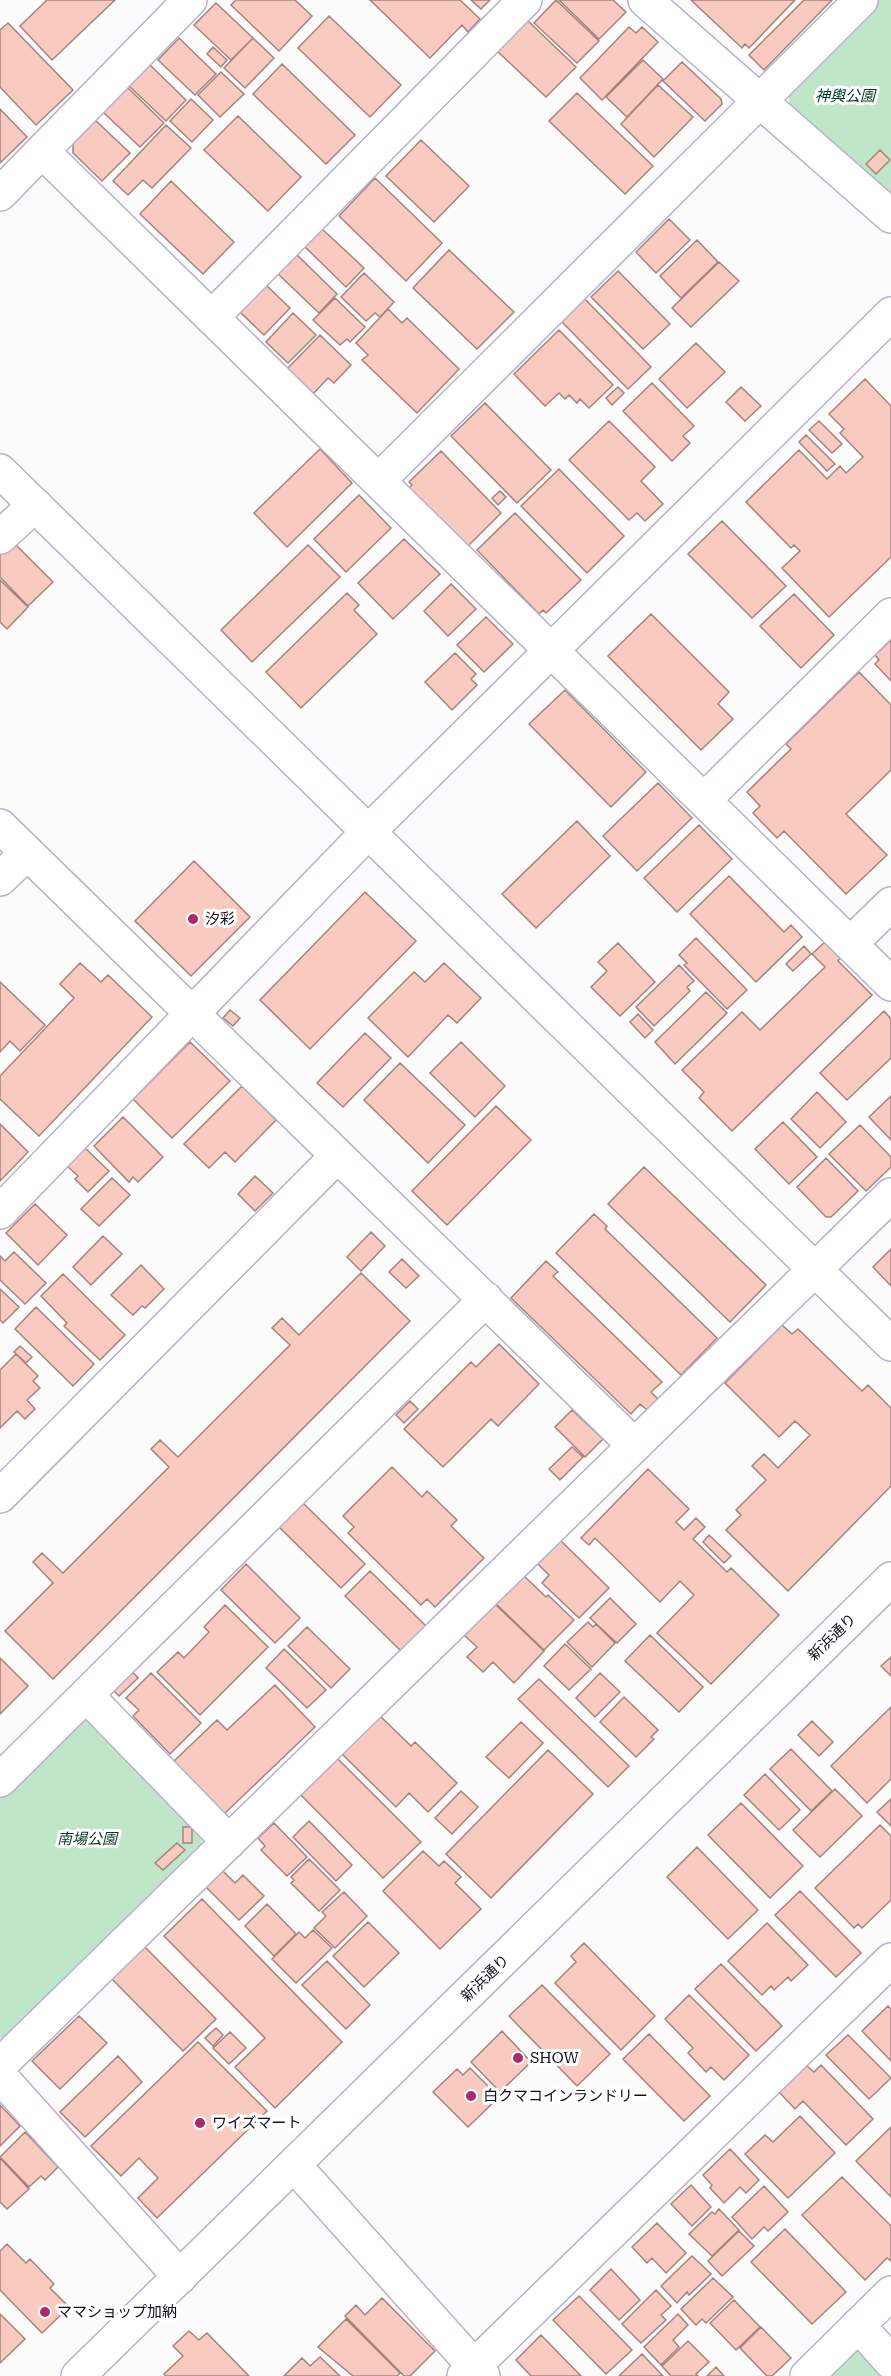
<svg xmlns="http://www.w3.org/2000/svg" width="891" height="2376" font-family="'Roboto Serif','Noto Sans JP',serif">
<rect width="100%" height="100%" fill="#fbfbfb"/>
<!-- green -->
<path fill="#c0e6ca" d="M879 0H891V197L790 108 788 89Z
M79 1718 93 1719 202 1834 201 1850 9 2038H0V1795Z
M853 2351H867L889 2376H827Z"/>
<!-- building -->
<path fill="#f8cac0" stroke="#a5837c" stroke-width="1.5" d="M47 0H115L52 60 20 26Z
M236 0H295L312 16 279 51 231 5Z
M370 0H460L480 19 468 32 462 25 430 58Z
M471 0H490L481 9Z
M556 0 599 41 577 63 534 23Z
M559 0H613L626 12 599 39Z
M691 0H795L749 48 745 44 742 48Z
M804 0H832L764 70 749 55Z
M216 3 253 38 231 60 194 25Z
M329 16 401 85 370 117 298 48Z
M526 19 576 67 546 97 496 50Z
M8 23 73 90 36 125 0 87V30Z
M629 27 636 33 642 27 658 42 602 100 580 78Z
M179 38 216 74 195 95 158 60Z
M253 38 274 58 245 88 224 68Z
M213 47 227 60 221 67 207 54Z
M643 60 663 79 627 117 606 97Z
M682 62 721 99 722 104 705 121 663 81Z
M282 64 355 135 326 164 253 94Z
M150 65 186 100 166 121 129 86Z
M221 72 244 94 220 117 198 95Z
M658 85 693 117 654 157 621 124Z
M127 87 164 123 140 147 103 112Z
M577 93 653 166 625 194 549 121Z
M191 99 213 120 192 142 170 121Z
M0 109 27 137 0 163Z
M238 116 301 177 268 211 204 150Z
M95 120 130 153 102 181 73 153V142Z
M166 125 191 148 152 188 143 180 128 195 113 181Z
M421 140 469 186 434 222 386 176Z
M880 150 890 160 876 174 866 164Z
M375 178 442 243 406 281 339 216Z
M171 181 234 242 203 274 140 214Z
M669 219 690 240 656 273 636 252Z
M320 227 364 268 346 287 303 245Z
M697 240 718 262 681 298 660 276Z
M449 250 514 312 477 349 413 288Z
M294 252 337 294 319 313 276 272Z
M719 262 739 281 691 327 672 308Z
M618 271 670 324 643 349 591 297Z
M364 273 394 302 380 317 375 313 366 321 341 297Z
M264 283 290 308 264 335 241 313 240 308Z
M335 298 365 327 350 342 347 339 340 345 313 320Z
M584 298 651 367 628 389 561 321Z
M388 309 402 323 407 318 459 369 417 413 362 360 368 355 356 343Z
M293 313 316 335 288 363 266 342Z
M559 330 613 385 589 408 580 399 577 403 569 395 565 399 559 393 545 406 514 374Z
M320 335 351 365 334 383 328 378 313 394 287 369Z
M696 343 725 372 687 408 659 379Z
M865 379 891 406V557L829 617 782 568 800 551 794 545 791 548 746 502 799 450 827 479 840 466 846 473 863 457 840 433 844 429 829 414Z
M652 383 694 426 683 436 690 443 672 461 623 411Z
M618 387 624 393 612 405 606 398Z
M741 387 761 406 745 421 726 402Z
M485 403 551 470 517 503 451 436Z
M609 421 655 467 641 481 663 504 645 521 637 513 629 520 569 460Z
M819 421 842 444 832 453 809 430Z
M806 435 835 464 827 471 799 442Z
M320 449 352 483 287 547 254 513Z
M441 451 501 513 467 547 409 488 412 485 409 482Z
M559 469 624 536 587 573 521 506Z
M500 491 506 497 498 505 492 498Z
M359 495 391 528 346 572 314 539Z
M515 513 581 580 546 613 543 610 539 614 477 550Z
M722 521 786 586 752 618 688 554Z
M404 539 440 574 393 619 358 583Z
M12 541 53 582 28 606 0 577V553Z
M308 545 340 577 252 662 221 630Z
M0 580 28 607 7 629 0 622Z
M451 584 476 609 448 636 424 611Z
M347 593 359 605 354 610 377 634 301 708 266 672Z
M794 594 834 635 801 668 760 626Z
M651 614 729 692 718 704 733 719 701 750 608 656Z
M486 617 513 644 484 672 457 645Z
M891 640V681L875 664 879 660 875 655Z
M455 653 476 674 471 679 477 685 452 710 425 682Z
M859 672 891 705V770L846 814 887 855 846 894 784 831 777 838 753 813 760 806 747 792 791 749 786 744Z
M565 690 646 772 611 807 529 724Z
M658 783 692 818 637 871 603 836Z
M577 821 610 856 536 928 502 894Z
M699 825 732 859 677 912 644 878Z
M194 861 250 917 191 976 135 921Z
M729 876 784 932 791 925 802 937 756 982 690 914Z
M365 892 416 941 310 1049 260 1000Z
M696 938 747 990 727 1009 684 965 687 963 679 955Z
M825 942 840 958 838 961 872 995 732 1131 699 1098 704 1092 682 1070 742 1012 760 1030 825 967 812 954Z
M618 943 655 982 620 1016 591 987 607 971 598 962Z
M804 946 811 954 793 971 786 964Z
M80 963 101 982 108 975 152 1017 39 1136 0 1099V1076L74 998 60 984Z
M444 963 481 998 457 1023 448 1015 408 1057 368 1018 414 972 425 982Z
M679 965 694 981 687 987 690 991 654 1026 636 1007Z
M0 982 45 1025 20 1051 10 1041 0 1052Z
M706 992 727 1013 675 1064 655 1042Z
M230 1010 240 1018 233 1026 223 1018Z
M884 1011 891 1019V1058L847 1100 820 1073Z
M638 1014 653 1030 645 1038 630 1022Z
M365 1033 391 1058 343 1107 317 1083Z
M190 1042 230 1081 172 1138 133 1099Z
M461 1042 505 1086 475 1117 430 1073Z
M400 1063 465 1125 428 1163 364 1100Z
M242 1086 276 1120 235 1162 225 1152 209 1168 184 1144Z
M817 1092 846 1122 820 1148 791 1119Z
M891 1096V1140L869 1117Z
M496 1106 531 1140 447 1225 412 1191Z
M123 1117 163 1157 138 1182 133 1177 129 1182 94 1146Z
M783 1122 817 1157 789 1184 755 1149Z
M0 1124 28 1152 0 1181Z
M860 1125 891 1157V1167L866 1191 829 1154Z
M84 1147 109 1171 88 1192 75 1179 78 1176 66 1165Z
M826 1158 858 1191 831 1217H826L797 1187Z
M644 1167 766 1285 730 1322 608 1204Z
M255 1176 273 1193 255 1211 238 1194Z
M112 1178 130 1195 99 1226 81 1209Z
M35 1204 67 1235 38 1265 6 1233Z
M594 1214 607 1226 605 1229 717 1338 681 1375 556 1253Z
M371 1232 385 1246 361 1271 347 1257Z
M103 1236 122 1254 91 1285 73 1267Z
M891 1249V1286L873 1267Z
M14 1252 46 1283 25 1304 0 1280V1256L5 1261Z
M402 1259 419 1276 406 1288 389 1272Z
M546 1261 558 1272 553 1276 662 1382 651 1392 658 1399 647 1410 640 1404 631 1414 511 1298Z
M141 1265 164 1289 145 1308 142 1306 133 1315 111 1295Z
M361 1273 410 1321 53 1679 5 1631 53 1583 33 1562 42 1553 63 1573 169 1467 151 1449 160 1440 178 1457 290 1345 272 1328 282 1318 299 1335Z
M63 1274 125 1335 100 1360 64 1326 67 1323 41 1296Z
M0 1289 19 1307 3 1323 0 1320Z
M36 1307 94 1364 73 1386 15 1329Z
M782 1325 792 1334 798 1329 862 1391 868 1385 891 1408V1486L788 1591 726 1530 741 1515 736 1510 766 1480 752 1466 764 1454 778 1468 810 1435 795 1421 779 1437 725 1383Z
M499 1344 539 1384 498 1426 491 1419 443 1467 404 1429 471 1362 476 1367Z
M20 1346 32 1357 26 1363 14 1352Z
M16 1354 38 1376 33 1381 40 1388 27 1400 35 1409 25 1419 17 1411 0 1428V1370Z
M410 1401 418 1409 404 1423 396 1415Z
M572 1410 603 1439 585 1457 555 1427Z
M572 1447 583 1457 560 1480 549 1469Z
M392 1467 422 1497 427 1491 457 1520 451 1526 484 1558 435 1607 427 1599 421 1605 348 1533 354 1527 343 1516Z
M648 1469 689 1509 676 1522 684 1530 696 1518 705 1527 693 1539 727 1572 731 1568 779 1615 711 1684 657 1633 694 1595 680 1581 660 1602 595 1538 589 1545 581 1538Z
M302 1502 365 1564 341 1588 278 1526Z
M709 1535 731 1556 724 1563 703 1542Z
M559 1539 609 1588 579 1618 542 1583 549 1575 536 1562Z
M246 1564 300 1618 275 1643 221 1590Z
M370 1571 426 1626 401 1651 345 1596Z
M523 1575 546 1597 548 1595 574 1620 544 1650 495 1603Z
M610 1598 636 1624 617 1643 590 1618Z
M495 1604 544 1651 514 1683 493 1662 483 1672 467 1657 477 1647 464 1635Z
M225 1605 268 1647 200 1715 157 1672 178 1652 184 1658 209 1632 204 1627Z
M588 1622 593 1627 596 1624 615 1643 592 1667 567 1642Z
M307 1627 350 1669 331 1688 288 1646Z
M650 1635 703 1687 679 1712 625 1661Z
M565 1644 591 1669 569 1690 544 1666Z
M284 1649 326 1690 307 1708 266 1668Z
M891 1657V1676L881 1666Z
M0 1658 28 1686 0 1714Z
M130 1669 138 1678 119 1696 111 1688Z
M151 1673 201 1723 170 1754 133 1716 139 1710 126 1698Z
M600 1673 620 1692 595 1717 576 1698Z
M539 1679 629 1766 608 1787 518 1699Z
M275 1685 315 1727 223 1815 173 1762 217 1720 227 1730Z
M624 1697 658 1730 651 1737 654 1739 636 1757 600 1722Z
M891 1707V1779L867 1803 831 1766Z
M379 1715 411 1746 415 1742 457 1783 428 1812 409 1793 396 1807 342 1754Z
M812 1721 833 1742 819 1756 798 1735Z
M521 1722 543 1743 509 1778 486 1757Z
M791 1749 832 1791 811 1811 770 1769Z
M548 1750 593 1794 491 1898 446 1854Z
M336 1757 421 1842 383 1878 299 1793Z
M765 1774 800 1810 779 1830 744 1795Z
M835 1789 862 1816 820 1857 793 1830Z
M461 1791 478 1807 452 1834 435 1818Z
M891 1799V1826L877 1812Z
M741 1803 803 1866 770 1898 708 1835Z
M309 1821 352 1865 336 1881 293 1837Z
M274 1823 307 1857 287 1876 261 1850 265 1846 258 1838Z
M880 1825 891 1836V1900L862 1928 858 1924 854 1928 815 1888Z
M183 1827H192V1843H183Z
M177 1843 185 1850 163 1870 155 1863Z
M697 1847 758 1910 728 1939 667 1877Z
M423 1851 439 1866 444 1861 461 1877 455 1883 481 1909 440 1949 383 1891Z
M309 1859 340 1890 319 1911 291 1883 294 1880 291 1877Z
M221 1869 235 1883 243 1875 264 1896 239 1920 204 1885Z
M800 1891 861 1953 836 1977 775 1915Z
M344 1892 367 1916 335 1948 314 1928 326 1916 322 1912Z
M202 1899 342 2042 275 2108 235 2067 265 2038 164 1936Z
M267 1904 296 1934 274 1956 245 1926Z
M368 1922 399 1953 364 1987 333 1956Z
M767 1923 808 1965 791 1981 788 1977 774 1990 771 1986 762 1995 728 1961Z
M313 1930 332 1948 296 1983 272 1959 299 1932 305 1938Z
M584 1943 655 2016 621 2050 555 1983 576 1962 571 1956Z
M143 1945 216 2019 183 2051 110 1977Z
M327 1961 370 2005 346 2029 302 1985Z
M721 1964 782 2026 756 2051 695 1989Z
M542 1985 610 2054 577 2086 509 2016Z
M689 1995 749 2055 724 2080 711 2067 706 2072 688 2053 693 2048 665 2019Z
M888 2006 891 2009V2061L862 2031Z
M79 2016 107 2043 60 2089 32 2061Z
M216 2028 223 2035 213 2046 205 2038Z
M502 2031 531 2062 500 2092 471 2062Z
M230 2032 246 2048 229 2064 213 2048Z
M649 2034 710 2096 684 2121 623 2059Z
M848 2035 891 2078 869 2099 826 2055Z
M198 2042 267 2111 157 2218 138 2198 158 2178 139 2158 121 2176 91 2146Z
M118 2056 142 2082 85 2137 60 2112Z
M806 2065 814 2072 821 2065 873 2119 846 2145 803 2101 795 2109 779 2092Z
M470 2068 499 2097 468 2127 433 2092 457 2069 463 2075Z
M0 2105 20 2126 0 2146Z
M800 2116 835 2153 788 2198 745 2154 765 2135 773 2142Z
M891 2127V2197L856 2161Z
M25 2132 58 2167 45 2180 41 2176 29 2187 0 2157Z
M730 2149 759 2180 746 2193 740 2187 724 2203 710 2188 712 2185 703 2175Z
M0 2158 29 2189 7 2209 0 2202Z
M842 2177 891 2226V2261L887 2258 865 2280 802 2215Z
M691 2185 711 2207 692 2226 671 2204Z
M764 2186 788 2212 768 2231 764 2227 752 2239 732 2217Z
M719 2209 739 2230 712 2256 689 2234 712 2212 715 2214Z
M657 2223 686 2253 666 2273 652 2258 647 2263 632 2247Z
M785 2229 846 2292 812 2324 751 2262Z
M739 2231 754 2246 722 2276 708 2261Z
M7 2244 26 2263 30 2259 54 2284 50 2288 69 2307 42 2333 0 2290V2251Z
M692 2256 711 2274 689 2295 687 2292 677 2303 661 2286Z
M611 2269 640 2300 619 2320 590 2290Z
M713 2278 733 2297 706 2323 702 2319 696 2325 681 2309Z
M656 2290 671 2306 661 2315 666 2320 641 2343 622 2324Z
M579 2296 632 2350 606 2374 553 2320Z
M382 2298 435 2351 410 2376H404L345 2316 356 2305 365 2315Z
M734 2300 760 2327 736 2350 710 2323Z
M0 2314 25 2339 0 2363Z
M678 2314 688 2325 673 2340 679 2347 661 2365 644 2347Z
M346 2319 400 2373 397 2376H353L318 2347Z
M761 2327 791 2358 772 2376H767L740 2348Z
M189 2331 199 2340 207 2333 249 2376H166L164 2374 183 2356 173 2346Z
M541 2335 581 2376H531L516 2360Z
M688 2341 709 2362 696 2374 698 2376H671L662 2366Z
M642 2354 663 2376H619Z
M320 2357 340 2376H284L302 2358 310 2366Z
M716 2367 724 2376H707Z"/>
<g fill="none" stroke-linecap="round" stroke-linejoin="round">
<!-- minor casing -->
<g stroke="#b7b1cf" stroke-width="36">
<path id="minor" d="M645 0 891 216
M42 151 891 984
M0 194 190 0
M212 317 525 0
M379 480 861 0
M0 537 35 505
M704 800 891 615
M0 826 634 1445
M0 879 27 853
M850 944 891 904
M0 1212 368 832
M0 1496 337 1156
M87 1696 229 1842
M0 1780 486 1299
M0 2065 891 1195
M0 2076 180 2277
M858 2325 891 2362
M464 2376 891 1960
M807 2376 891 2293"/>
</g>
<!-- tertiary casing -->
<g stroke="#b7b1cf" stroke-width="36">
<path id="tertiary" d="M0 471 891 1344
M368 832 891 314
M294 2165 483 2376
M78 2376 891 1579"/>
</g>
<!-- minor -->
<use href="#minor" stroke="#fff" stroke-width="33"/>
<!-- tertiary -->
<use href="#tertiary" stroke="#fff" stroke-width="33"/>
</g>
<!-- markers -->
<g fill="#b0286c" stroke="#fff" stroke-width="2">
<circle cx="193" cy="919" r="6"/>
<circle cx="518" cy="2058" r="6"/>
<circle cx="471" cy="2096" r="6"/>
<circle cx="200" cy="2123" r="6"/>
<circle cx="45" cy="2312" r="6"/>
</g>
<g text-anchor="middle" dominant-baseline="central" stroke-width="6" stroke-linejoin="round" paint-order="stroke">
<!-- park labels -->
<g font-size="15" font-style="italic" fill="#013c1d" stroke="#fff">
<text x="845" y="96">神輿公園</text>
<text x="87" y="1839">南場公園</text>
</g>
<!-- poi labels -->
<g font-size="15" fill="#100d17" stroke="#fff" text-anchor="start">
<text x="205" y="919">汐彩</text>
<text x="530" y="2058">SHOW</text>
<text x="483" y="2096">白クマコインランドリー</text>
<text x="212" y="2123">ワイズマート</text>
<text x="57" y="2312">ママショップ加納</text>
</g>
<!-- street labels -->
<g font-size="15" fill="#100d17" stroke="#fff">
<text transform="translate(832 1637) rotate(-44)">新浜通り</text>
<text transform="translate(485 1978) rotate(-44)">新浜通り</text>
</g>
</g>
</svg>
